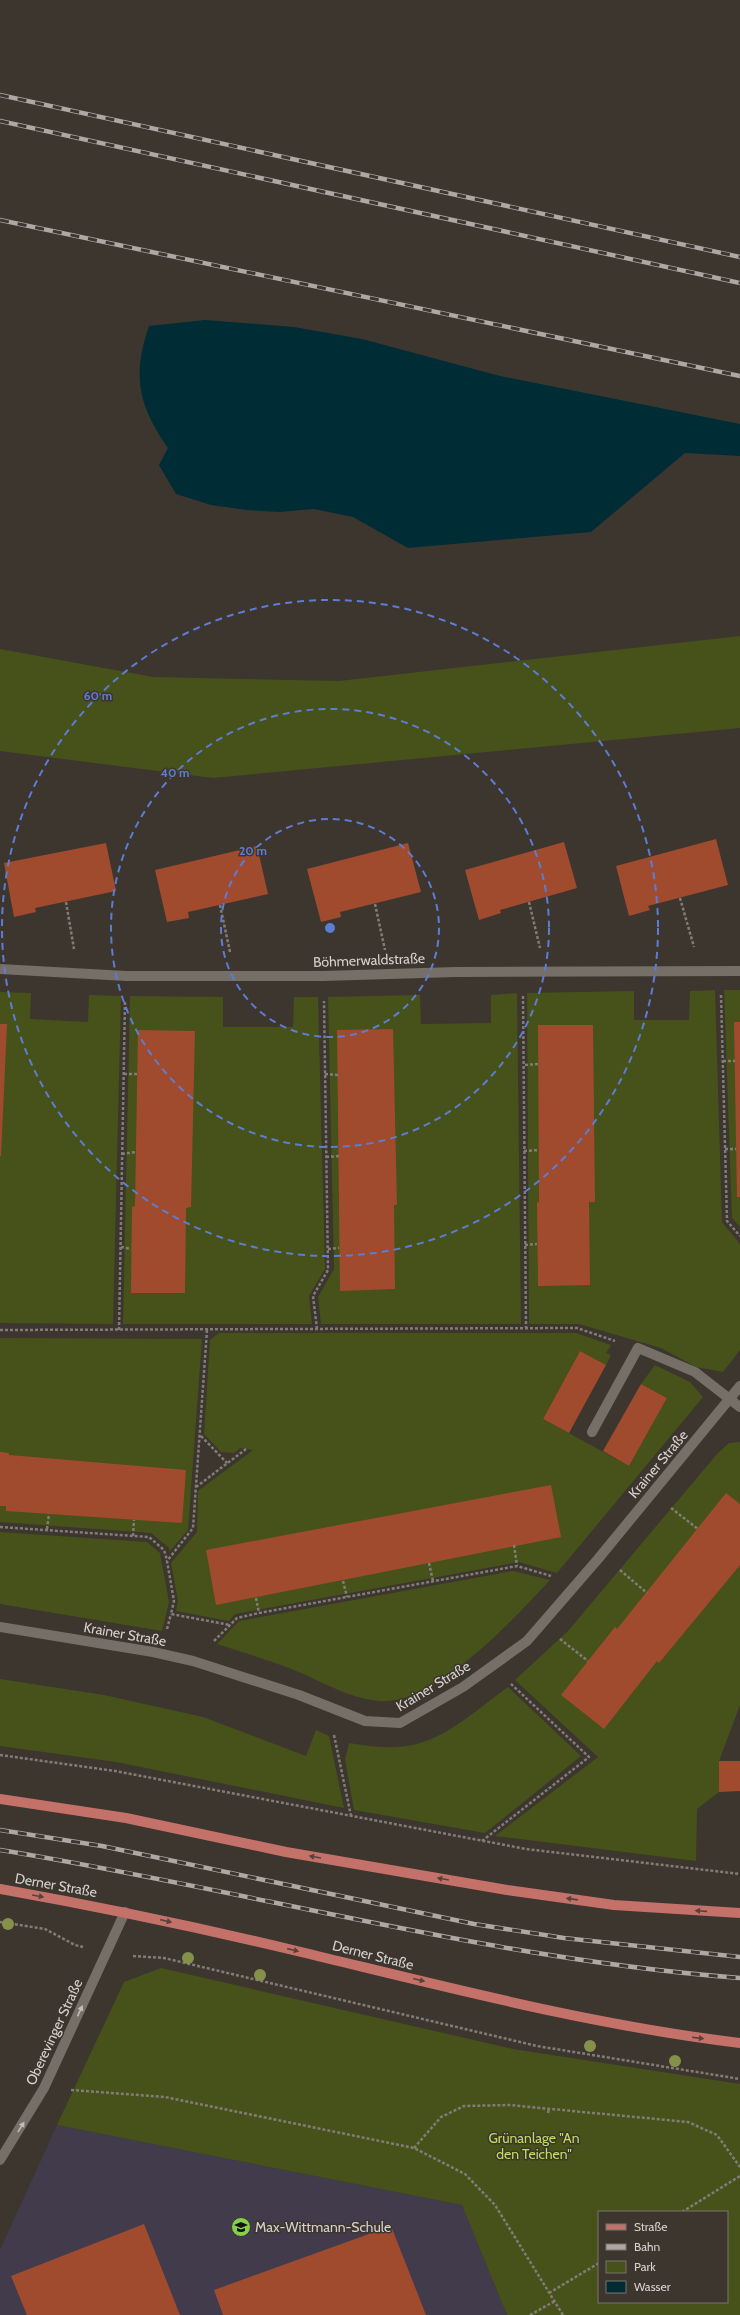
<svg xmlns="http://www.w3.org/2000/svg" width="740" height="2315" font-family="Cabin,sans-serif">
<rect width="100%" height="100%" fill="#3c362f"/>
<!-- education -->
<path fill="#423b4c" d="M57 2125 462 2205 507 2315H0V2250Z"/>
<!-- green -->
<path fill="#46521a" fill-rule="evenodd" d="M740 636V728L213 778 0 751V649L153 677 339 681Z
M715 990 722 1222 740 1244V1350L723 1372 696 1367 661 1348 579 1324H529L527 993 634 991V1020H689L690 991Z
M724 990H740V1227L732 1218Z
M0 992 31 993 30 1019 88 1022 89 995 121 996 113 1324 0 1323Z
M517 993 521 1324H321L318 1297 334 1269 328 997 420 995 421 1024 491 1023V995Z
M130 996 223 997V1027H293L294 997H318L325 1269 309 1296 312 1324H123Z
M219 1333H576L611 1345 606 1353 611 1355 606 1365 580 1351 543 1419 629 1466 667 1398 641 1384 655 1365 690 1382 703 1397 557 1573 519 1562 235 1614 229 1621 176 1611 178 1601 171 1563 197 1532 198 1491 253 1450 240 1448 234 1453 221 1452 204 1434 210 1340Z
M0 1338 202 1339 188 1530 169 1552V1548L151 1533 0 1522Z
M740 1442V1705L719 1761V1792L697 1809 696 1861 495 1836 598 1757 515 1680 568 1631 717 1454 729 1443Z
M0 1532 147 1542 160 1553 169 1602 162 1631 0 1604Z
M513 1571 550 1580C515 1618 434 1706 379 1701 347 1698 318 1679 289 1668 265 1659 241 1652 217 1644L239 1621Z
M0 1679 104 1695 203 1717 306 1756 316 1730 329 1736 344 1808 116 1762 0 1746Z
M508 1687 581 1756 485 1833 354 1810 345 1760 349 1743C372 1747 397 1750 420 1743 452 1734 481 1706 508 1687Z
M161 1968 513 2049 740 2084V2315H507L462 2205 57 2125 124 1982ZM599 2212H727V2302H599Z"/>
<!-- water -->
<path fill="#002c36" d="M205 320 294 327 362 339 500 376 740 424V456L685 453 591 532 408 548 353 517 314 509 279 512 247 510 211 505 176 494 159 465 168 448C138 405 132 376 149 326Z"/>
<!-- building -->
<path fill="#a14b2e" d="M716 839 728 885 648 906 650 910 629 916 616 866Z
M564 842 577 888 500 910 501 913 479 920 465 870Z
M106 843 116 891 35 908 36 912 14 917 4 863Z
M408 843 421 892 340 912 341 917 321 922 307 869Z
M257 846 268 894 188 912 189 918 167 922 155 870Z
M734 1022H740V1197H737Z
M0 1024H7L1 1156H0Z
M538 1025H593L595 1202H589L590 1285 538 1286 537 1202 539 1203Z
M393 1029 397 1205H394L395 1289 340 1291 337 1030Z
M138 1030 195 1031 191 1207 186 1208 185 1293H131L132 1207 135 1206Z
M580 1351 606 1365 569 1433 543 1419Z
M641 1384 667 1398 629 1466 603 1451Z
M0 1452 9 1453V1455L186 1470 182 1523 6 1511V1506H0Z
M551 1485 561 1537 216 1605 206 1550Z
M726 1493 740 1504V1565L659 1663 657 1661 604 1729 561 1695 615 1627 617 1629Z
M719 1761H740V1791L719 1792Z
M144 2224 180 2315H27L11 2276Z
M391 2226 426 2315H223L214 2290Z"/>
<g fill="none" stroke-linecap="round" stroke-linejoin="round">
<!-- path -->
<path stroke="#827c77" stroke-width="2.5" stroke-dasharray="3 2" stroke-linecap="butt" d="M680 898 694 947
M66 902 74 949
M529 902 540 948
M375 904 385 950
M220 905 230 952
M721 995 727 1221 740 1236
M523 996 526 1328
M723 1061H735
M525 1065 538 1064
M124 1074H138
M325 1074 338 1075
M725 1149H736
M524 1151 539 1150
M122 1154 136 1152
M326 1157 339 1156
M525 1245 537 1244
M121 1247 131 1249
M328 1249 339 1248
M317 1329 313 1296 328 1270 324 1001
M0 1330 577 1328 615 1341
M119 1330 125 1001
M207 1330 193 1528 167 1561 174 1601 171 1614 230 1625
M201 1436 227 1463
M196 1487 246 1449
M671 1508 698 1529
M0 1527 149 1537 164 1550 167 1560
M47 1529 49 1514
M133 1536 134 1520
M514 1545 517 1566
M429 1563 433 1581
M620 1570 647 1593
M343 1581 347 1597
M256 1598 259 1613
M167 1629 171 1614
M560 1639 588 1661
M214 1641 237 1618 259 1613 517 1566 551 1576
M334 1735 351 1816
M0 1755 115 1771 526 1849 740 1874
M482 1841 589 1757 510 1683
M0 1922 45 1929 75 1945 83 1947
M133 1956 164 1958 537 2046 740 2079
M71 2090 165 2097 414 2148 465 2174 495 2205 563 2315
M548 2113 549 2109
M414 2148 441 2117 464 2106 509 2105 688 2122 717 2135 740 2167
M682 2212 740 2176
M549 2293 599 2263
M530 2315 555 2301"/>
<!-- minor -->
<path stroke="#766f68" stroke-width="10" d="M0 969 126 976H323L456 972 740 971
M592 1432 638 1348 695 1372 740 1407
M0 1627 153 1652 193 1661 299 1695 365 1721 400 1723 463 1687 527 1641 598 1559 740 1386
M0 2160 44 2088 125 1912"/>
<!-- major -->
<path stroke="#c4716a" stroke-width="10" d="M0 1799 126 1818 286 1852 507 1890 614 1905 740 1913
M0 1889C101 1907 201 1928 301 1952 447 1987 591 2025 740 2043"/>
<!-- rail casing -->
<g stroke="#ada8a3" stroke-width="4.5">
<path id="rail" d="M0 95 740 257
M0 121 740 283
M0 220 740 376
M0 1830 102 1846 474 1924 564 1938 740 1957
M0 1850C247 1890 489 1959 740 1978"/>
</g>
<!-- rail -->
<use href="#rail" stroke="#3c362f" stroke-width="3" stroke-dasharray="9" stroke-linecap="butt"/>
</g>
<!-- trees -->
<g fill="#85914a">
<circle cx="8" cy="1924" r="6"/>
<circle cx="188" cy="1958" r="6"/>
<circle cx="260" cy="1975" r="6"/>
<circle cx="590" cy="2046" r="6"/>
<circle cx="675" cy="2061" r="6"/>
</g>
<!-- one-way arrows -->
<defs><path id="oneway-solid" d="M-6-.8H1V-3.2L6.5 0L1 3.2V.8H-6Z"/></defs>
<g fill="#57423b">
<use href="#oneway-solid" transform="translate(315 1857) rotate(-170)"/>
<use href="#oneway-solid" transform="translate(443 1879) rotate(-170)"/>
<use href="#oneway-solid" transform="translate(38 1896) rotate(10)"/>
<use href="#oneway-solid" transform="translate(572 1899) rotate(-172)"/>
<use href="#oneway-solid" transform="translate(701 1911) rotate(-176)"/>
<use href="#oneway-solid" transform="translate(166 1921) rotate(13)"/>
<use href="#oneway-solid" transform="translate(293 1950) rotate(13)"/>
<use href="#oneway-solid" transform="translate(419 1980) rotate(14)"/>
<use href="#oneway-solid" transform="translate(698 2038) rotate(7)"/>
</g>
<g fill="#c2bdb9">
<use href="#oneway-solid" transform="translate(80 2011) rotate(-65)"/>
<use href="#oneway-solid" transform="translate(21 2127) rotate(-58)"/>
</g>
<!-- distance rings -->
<g fill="none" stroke="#5d7cd4" stroke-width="2" stroke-dasharray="7 5">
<circle cx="330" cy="928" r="109"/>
<circle cx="330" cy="928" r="219"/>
<circle cx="330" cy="928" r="328"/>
</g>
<!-- icons -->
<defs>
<g id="school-disc" transform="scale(1)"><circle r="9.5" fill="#86cf4b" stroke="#3c362f"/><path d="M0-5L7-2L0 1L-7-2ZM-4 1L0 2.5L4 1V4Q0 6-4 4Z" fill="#111"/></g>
</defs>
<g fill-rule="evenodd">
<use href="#school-disc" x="241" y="2227"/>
</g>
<g text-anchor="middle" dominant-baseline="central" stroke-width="3" stroke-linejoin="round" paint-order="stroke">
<!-- street labels -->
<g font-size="14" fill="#d5d1cd" stroke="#3c362f">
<text transform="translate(369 960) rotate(-2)">Böhmerwaldstraße</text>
<text transform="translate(658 1464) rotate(-50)">Krainer Straße</text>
<text transform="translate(125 1634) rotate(10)">Krainer Straße</text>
<text transform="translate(433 1686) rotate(-31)">Krainer Straße</text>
<text transform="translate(56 1885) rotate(10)">Derner Straße</text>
<text transform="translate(373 1955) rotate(14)">Derner Straße</text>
<text transform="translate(54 2032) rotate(-65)">Oberevinger Straße</text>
</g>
<!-- park labels -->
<g font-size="14" fill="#c0dc61" stroke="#3c362f">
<text x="534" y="2138">Grünanlage "An<tspan x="534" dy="16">den Teichen"</tspan></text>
</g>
<!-- poi labels -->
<g font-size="14" fill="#d5d1cd" stroke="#3c362f" text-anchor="start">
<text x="255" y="2227">Max-Wittmann-Schule</text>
</g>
</g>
<circle cx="330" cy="928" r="6" fill="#5d7cd4" stroke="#3c362f" stroke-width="2"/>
<g font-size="12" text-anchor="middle" font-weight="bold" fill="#5d7cd4" stroke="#3c362f" stroke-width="3" stroke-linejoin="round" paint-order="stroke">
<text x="98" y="700">60 m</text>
<text x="175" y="777">40 m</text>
<text x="253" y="855">20 m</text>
</g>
<!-- legend -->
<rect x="598" y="2211" width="130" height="92" fill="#3c362f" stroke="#79746e"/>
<rect x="606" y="2224" width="20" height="6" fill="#c4716a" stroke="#79746e"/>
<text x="634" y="2231" font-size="12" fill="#d5d1cd">Straße</text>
<rect x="606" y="2244" width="20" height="6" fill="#ada8a3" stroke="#79746e"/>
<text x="634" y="2251" font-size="12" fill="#d5d1cd">Bahn</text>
<rect x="606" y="2261" width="20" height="12" fill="#46521a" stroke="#79746e"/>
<text x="634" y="2271" font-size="12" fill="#d5d1cd">Park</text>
<rect x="606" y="2281" width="20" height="12" fill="#002c36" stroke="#79746e"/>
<text x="634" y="2291" font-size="12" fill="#d5d1cd">Wasser</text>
</svg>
